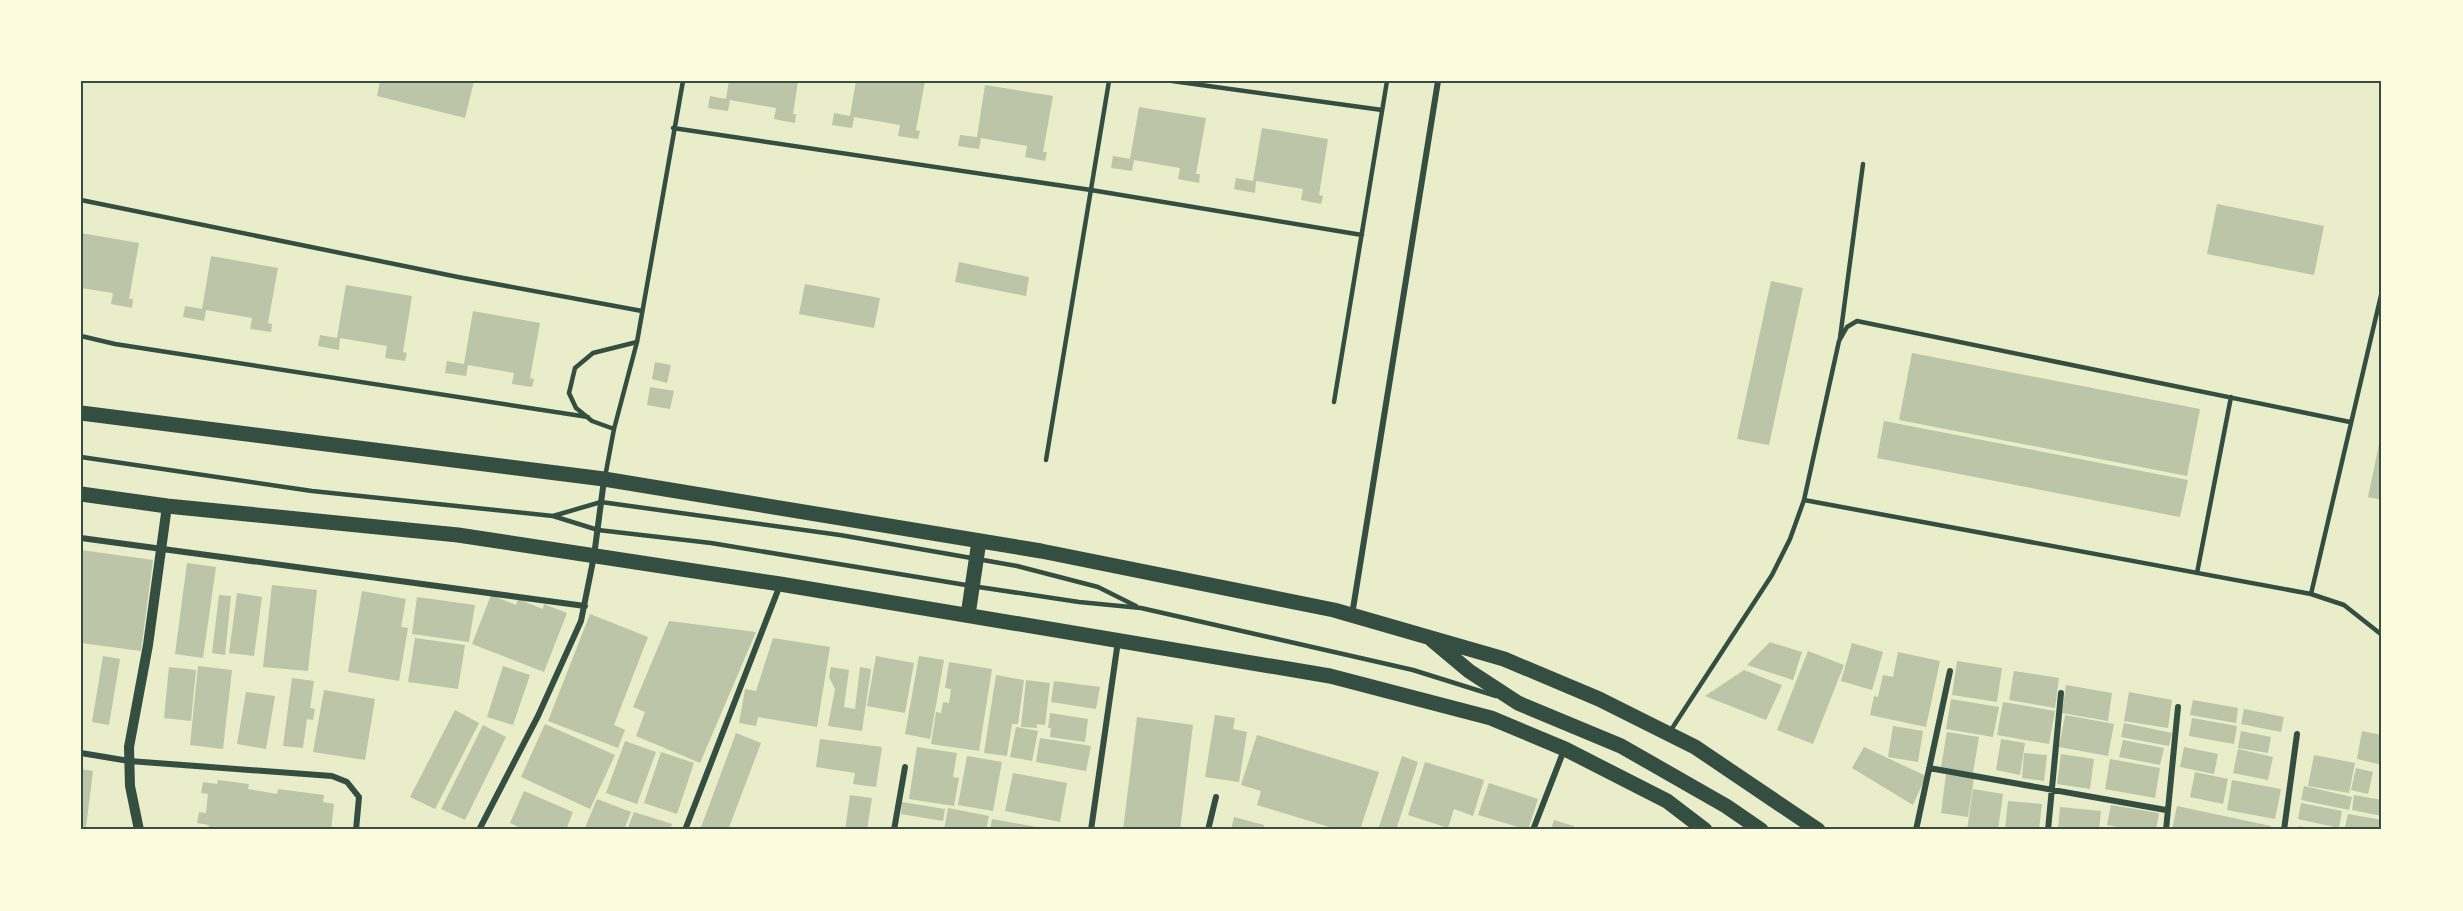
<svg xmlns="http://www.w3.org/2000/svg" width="2463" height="911" font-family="Ubuntu,sans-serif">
<rect width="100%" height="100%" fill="#e9edc9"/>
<!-- building -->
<path fill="#bcc5a7" d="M380 81H474L465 118 377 96Z
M729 81H798L793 114H796L795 123 774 119 776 108 730 100 728 111 708 108 710 96 726 99Z
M856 81H925L916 130 920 131 918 139 898 136 900 125 854 117 852 128 832 125 834 113 850 116Z
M985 85 1053 96 1043 152H1047L1045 161 1025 157 1027 146 981 138 979 149 958 146 960 135 977 137Z
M1139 107 1206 118 1196 174H1200L1199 183 1178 179 1180 168 1134 160 1132 171 1111 168 1113 156 1130 159Z
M1262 128 1328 139 1319 195 1323 196 1321 204 1301 200 1303 189 1256 181 1255 193 1234 189 1236 178 1253 181Z
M2217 204 2324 226 2314 275 2207 254Z
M81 233 139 243 129 299H133L132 308 111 304 113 293 81 288Z
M211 256 278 268 268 323 272 324 271 332 250 329 252 318 206 310 204 321 183 317 185 306 202 309Z
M959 262 1029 277 1026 296 955 282Z
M1771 281 1803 288 1769 445 1737 439Z
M805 284 880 298 874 328 799 314Z
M346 285 412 296 403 352 407 353 405 361 385 358 387 346 340 338 339 350 318 346 320 335 337 338Z
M473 311 540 323 530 378 534 379 532 387 512 384 514 373 468 365 466 376 445 373 447 361 464 364Z
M1912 353 2200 409 2187 476 1899 420Z
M655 362 671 365 667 383 652 379Z
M650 387 674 391 670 409 647 405Z
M1884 421 2188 480 2180 517 1877 458Z
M2381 435H2382V500L2368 497Z
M81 550 153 560 141 651 81 643Z
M187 563 216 567 203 658 175 654Z
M272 585 317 590 308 671 263 667Z
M362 591 406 599 401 627 408 628 399 681 348 672Z
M237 593 262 597 254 656 229 653Z
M219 595 231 596 225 655 212 653Z
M491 595 516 605 518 599 543 609 544 604 567 613 544 672 472 644Z
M417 597 475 605 469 642 412 634Z
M590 614 648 637 614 725 625 730 618 748 548 721Z
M669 621 756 632 700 763 636 736 645 712 633 707Z
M415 638 465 645 458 689 408 682Z
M773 638 830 647 817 727 758 717 756 726 739 723 745 689 756 691Z
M1770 642 1802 652 1793 680 1747 665Z
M1852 643 1883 652 1872 690 1841 681Z
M1808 651 1844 665 1813 744 1777 730Z
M1898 652 1940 661 1926 727 1870 715 1874 696 1878 697 1883 675 1893 677Z
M103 656 120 659 109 725 92 722Z
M876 656 914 663 905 713 867 706Z
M919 656 944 660 930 739 905 734Z
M1957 661 2002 668 1997 702 1952 695Z
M949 662 992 669 979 751 931 744 936 712 941 713 943 702 949 703 951 689 945 688Z
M198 666 232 670 223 749 190 745Z
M503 666 530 675 513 725 487 717Z
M169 667 196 670 191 721 164 718Z
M831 667 849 670 844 707 855 709 860 667 871 669 862 731 828 726 835 689 829 677Z
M1744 670 1782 685 1766 720 1705 696Z
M2014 671 2059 678 2055 708 2009 700Z
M996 675 1024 680 1018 724H1012L1007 756 984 753Z
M292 678 314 681 310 708 315 709 313 720 307 719 303 748 283 746Z
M1026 680 1050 683 1045 725 1037 724V728L1021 727Z
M1054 681 1100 687 1096 709 1051 702Z
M2066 685 2112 693 2108 721 2062 713Z
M324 690 375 699 365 760 313 752Z
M246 692 275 696 266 749 237 744Z
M2129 692 2172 700 2168 728 2124 721Z
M1951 699 1999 707 1993 737 1946 729Z
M2193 700 2238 708 2236 723 2190 715Z
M2003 702 2055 711 2049 744 1997 735Z
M2244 709 2284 717 2281 732 2241 724Z
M455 710 479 723 435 809 410 797Z
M1050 713 1088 719 1085 742 1050 737 1051 728H1048Z
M1215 715 1235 718 1233 729 1247 732 1239 782 1205 777Z
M2065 715 2114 724 2108 756 2059 747Z
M1137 717 1193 725 1180 830H1123Z
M2192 718 2237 726 2234 744 2189 736Z
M2124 723 2172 733 2169 746 2121 737Z
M545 724 615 755 590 809 521 777Z
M483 725 506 737 465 820 441 809Z
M1893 726 1923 731 1918 762 1888 757Z
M1016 727 1038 731 1032 761 1010 757Z
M2241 731 2271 737 2268 753 2238 748Z
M2362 731 2382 735V765L2357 759Z
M1947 732 1979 737 1973 773 1941 767Z
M736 733 761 743 728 830H700Z
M1257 735 1379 772 1360 830H1339L1257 805 1261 791 1241 785Z
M1040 738 1091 746 1086 771 1036 762Z
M820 739 882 747 876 787 853 784 855 773 816 767Z
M2001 739 2025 743 2020 775 1996 770Z
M2123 740 2164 748 2160 765 2119 757Z
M625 741 656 752 637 804 606 793Z
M917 747 957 753 953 777 959 778 954 806 909 799Z
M1864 747 1926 776 1913 805 1852 768Z
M2184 747 2218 754 2214 774 2180 767Z
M2238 749 2273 757 2268 780 2233 773Z
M661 752 694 763 677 814 644 803Z
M2024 753 2047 755 2044 781 2022 778Z
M2061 754 2094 759 2090 789 2057 784Z
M2314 755 2355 763 2349 793 2308 786Z
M967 756 1002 762 993 811 958 805Z
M1402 756 1418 762 1396 830H1378Z
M2110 759 2160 768 2155 798 2105 789Z
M1425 762 1484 780 1473 816 1454 809 1448 828 1408 815Z
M2356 768 2373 772 2368 794 2351 790Z
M81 769 93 771 86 827 81 826Z
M2195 772 2228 779 2223 804 2190 797Z
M1013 773 1067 783 1060 822 1005 811Z
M1946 774 1974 778 1968 817 1941 813Z
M218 780 249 784 248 789 277 794 278 789 324 795 323 802 334 804 331 830H208L209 825 197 823 199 812 206 813 208 794 201 793 203 782 217 784Z
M2232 780 2281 789 2275 819 2227 810Z
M1489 783 1538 799 1528 830 1478 815Z
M2304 786 2352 797 2349 810 2301 800Z
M1973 789 2003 794 1998 830H1967Z
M524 791 573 812 566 830H525L510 823Z
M850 795 872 798 867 830H845Z
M2354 795 2382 800V816L2352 810Z
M597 799 631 812 624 830H584Z
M2008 801 2042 804 2039 830H2005Z
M902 802 945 809 943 821 901 814Z
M2301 803 2342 811 2339 828 2298 819Z
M2111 805 2159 813 2156 830H2135L2107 825Z
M2177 806 2271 826 2270 830H2172Z
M2060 807 2101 811 2099 830H2058Z
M948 808 989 816 986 830H944Z
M634 812 672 824 670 830H627Z
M2348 814 2382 820V830L2345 827Z
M1234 817 1264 825 1263 830H1231Z
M992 819 1048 829V830H990Z
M1554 820 1574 826 1573 830H1551Z
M2299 826 2314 829V830H2299Z"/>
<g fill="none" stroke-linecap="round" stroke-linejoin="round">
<!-- service -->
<path stroke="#344e41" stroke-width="4.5" d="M1172 81 1382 110
M673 128 1091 190 1362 235
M81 200 458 277 642 311
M81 336 115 344 588 417
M1840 338 1863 164
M1334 402 1387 81
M614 429 592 421 576 408 569 393 575 368 593 353 637 342
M81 457 312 491 553 516 598 530 711 543 972 586 1079 602 1141 608 1413 670 1496 696
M1046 460 1109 81
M605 477 614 429 637 342 683 81
M1804 500 1839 341 1847 327 1857 321 2350 422
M553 516 601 502 840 535 1017 566 1098 587 1136 606
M2197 573 2231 397
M2311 594 2344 605 2382 635
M1669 733 1772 575 1790 539 1804 500 2311 594 2382 291"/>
<!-- minor -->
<path stroke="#344e41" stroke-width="6" d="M81 538 585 606
M1352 615 1438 81
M81 753 129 761 332 776 347 782 359 797 356 830
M1929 768 2166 810
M479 830 538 716 581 621 594 556 604 480
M685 830 780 585
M894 830 905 767
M1091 830 1118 641
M1208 830 1216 797
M1533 830 1564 750
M1916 830 1950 671
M2048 830 2061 693
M2166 830 2178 707
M2284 830 2297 734"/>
<!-- tertiary -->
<path stroke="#344e41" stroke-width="10" d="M139 830 130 786 129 747 148 645 167 506"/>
<!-- trunk -->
<path stroke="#344e41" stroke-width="15" d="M81 413 604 479 1041 551 1334 610 1504 659 1599 699 1695 747 1818 830
M81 494 167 506 458 535 780 584 1330 676 1491 718 1565 749 1667 801 1705 830
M968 615 979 541
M1432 640 1469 671 1518 703 1621 746 1726 806 1761 830"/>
</g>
<!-- border -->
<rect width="2463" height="911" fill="none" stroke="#fefae0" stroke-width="165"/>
<rect x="82" y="82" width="2298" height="746" fill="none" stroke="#344e41" stroke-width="2"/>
</svg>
